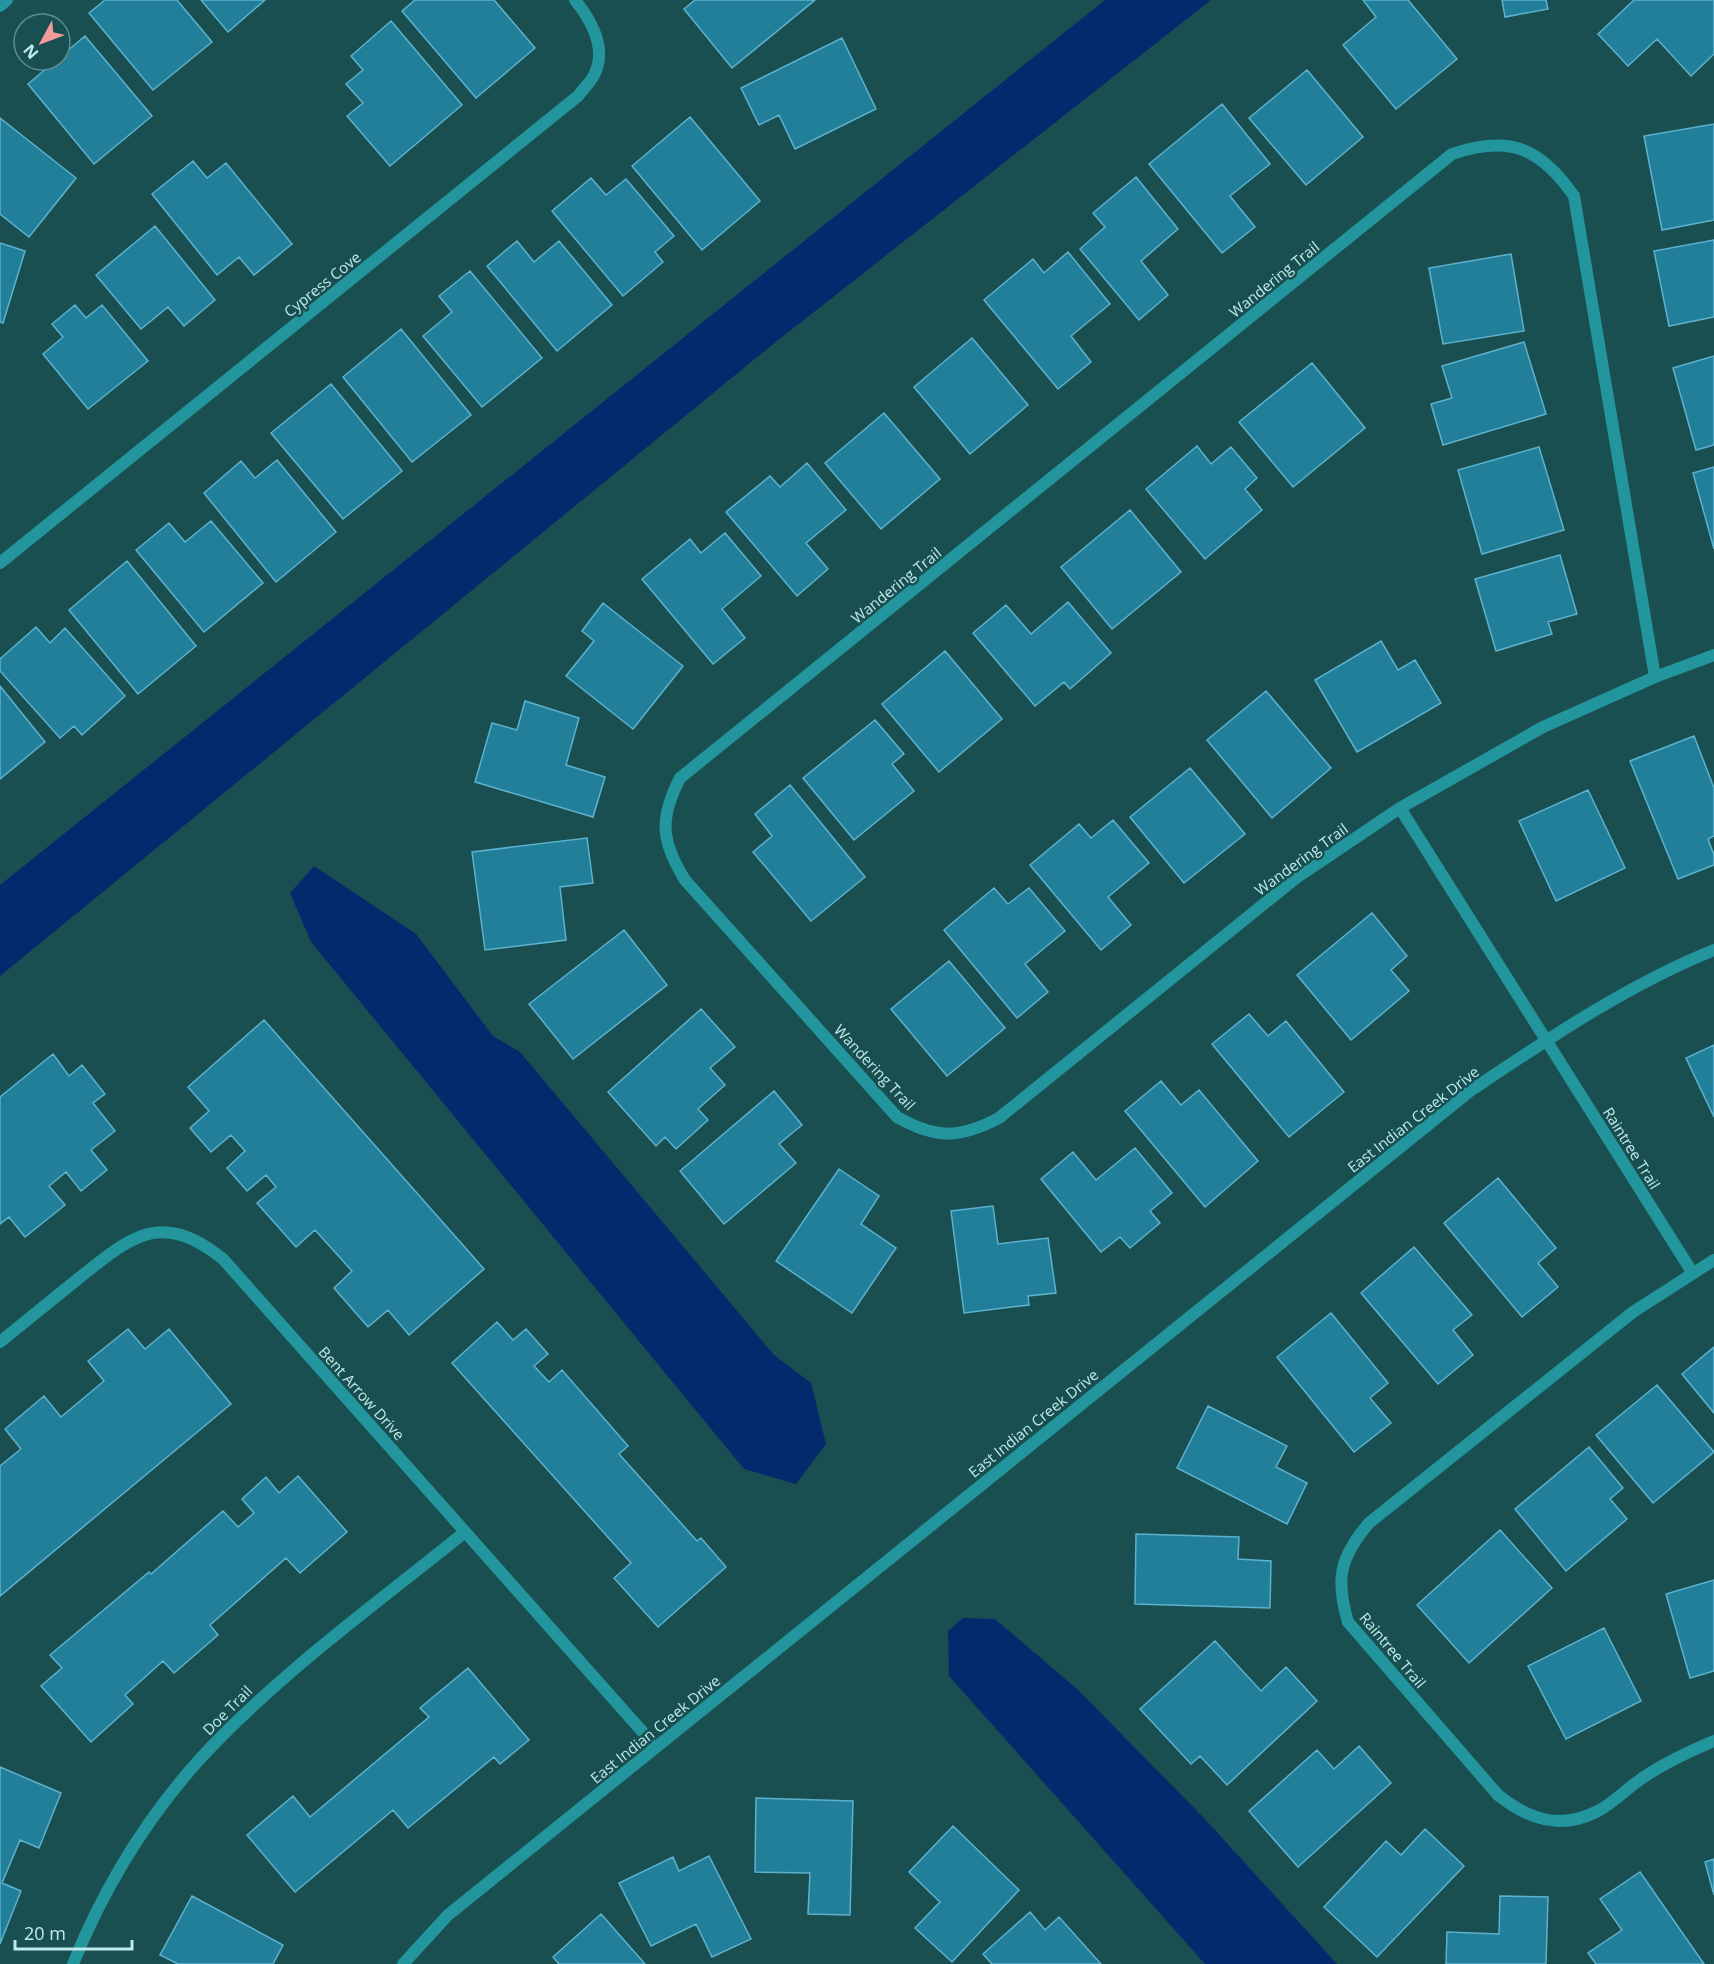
<svg xmlns="http://www.w3.org/2000/svg" width="1714" height="1964" font-family="'Open Sans',sans-serif">
<rect width="100%" height="100%" fill="#1a4f52"/>
<!-- water -->
<path fill="#05296d" d="M1105 0H1211L772 345 0 976V885Z
M314 866 416 934 493 1036 520 1052 774 1355 811 1383 826 1444 796 1484 744 1469 311 942 290 893Z
M963 1618 995 1619 1077 1689 1204 1818 1337 1964H1205L949 1676 948 1631Z"/>
<!-- building -->
<path fill="#227f99" stroke="#5db2ce" stroke-width="1.5" d="M105 0H177L212 42 153 90 89 13Z
M201 0H265L228 32Z
M415 0H494L535 48 476 98 402 11Z
M695 0H815L732 68 684 9Z
M1408 0 1457 59 1396 109 1343 45 1376 17 1363 0Z
M1502 0H1546L1548 9 1505 17Z
M1634 0H1714V54L1691 76 1657 39 1628 66 1598 34Z
M391 21 462 105 390 166 347 116 363 103 346 84 363 70 351 56Z
M85 36 152 116 94 164 28 84Z
M842 38 876 109 795 149 779 115 759 125 741 88Z
M1307 70 1363 137 1306 185 1249 118Z
M1222 104 1270 164 1230 196 1255 227 1222 253 1149 164Z
M690 117 760 201 702 250 632 166Z
M0 118 76 178 29 237 0 214Z
M1714 124V220L1662 230 1644 136Z
M193 161 207 178 226 163 292 244 254 275 239 257 217 275 152 194Z
M1136 177 1178 229 1141 261 1168 295 1139 320 1080 249 1105 227 1093 213Z
M591 178 606 195 626 179 674 236 655 252 663 262 623 296 552 211Z
M155 226 215 300 184 326 168 307 141 329 96 275Z
M1714 240V317L1669 326 1654 251Z
M517 241 534 262 559 241 612 305 557 351 487 266Z
M0 243 25 251 3 323 0 322Z
M1068 252 1110 304 1071 336 1091 362 1058 389 984 300 1033 259 1044 273Z
M1511 254 1524 331 1443 344 1429 268Z
M470 271 542 358 482 407 423 336 452 312 439 296Z
M75 305 86 318 102 305 148 361 88 409 43 354 63 337 52 324Z
M401 329 471 415 412 462 343 377Z
M972 338 1028 405 970 454 914 387Z
M1524 342 1546 414 1443 445 1431 404 1452 398 1442 366Z
M1714 356V445L1696 450 1673 368Z
M1312 363 1365 428 1293 487 1239 422Z
M331 384 402 471 343 519 271 433Z
M884 413 940 479 881 529 825 463Z
M1197 446 1211 464 1231 447 1257 478 1245 489 1262 510 1205 559 1146 489Z
M1539 447 1564 530 1482 554 1458 470Z
M277 460 336 532 276 582 204 493 241 461 255 478Z
M807 463 846 510 806 543 828 569 797 596 726 512 770 476 780 487Z
M1714 467V549L1693 473Z
M1130 510 1181 572 1112 629 1061 567Z
M211 521 263 583 204 632 136 550 169 523 185 542Z
M725 533 761 576 722 609 745 638 713 664 642 579 690 539 701 553Z
M1560 555 1577 614 1548 622 1552 634 1496 651 1475 579Z
M127 561 196 646 138 694 69 610Z
M1068 602 1111 653 1070 689 1064 682 1035 706 973 633 1006 605 1031 634Z
M603 603 683 666 633 729 566 676 594 641 582 631Z
M36 627 50 643 65 628 125 696 82 735 74 726 60 738 0 671V659Z
M1381 641 1398 670 1415 660 1441 703 1357 752 1315 680Z
M945 651 1002 719 939 772 882 704Z
M0 686 45 742 0 779Z
M1266 691 1331 768 1272 818 1207 740Z
M525 701 579 718 566 765 605 777 593 817 475 782 492 723 517 730Z
M875 720 904 754 892 764 914 791 854 840 803 778Z
M1694 736 1714 788V836L1708 839 1714 855V865L1678 879 1630 761Z
M1190 768 1245 834 1184 883 1130 817Z
M790 785 865 877 811 921 753 852 772 836 755 814Z
M1588 790 1625 868 1556 901 1519 821Z
M1113 820 1149 863 1108 897 1131 925 1101 950 1030 865 1079 824 1091 838Z
M587 838 593 883 560 887 566 940 485 950 472 852Z
M994 888 1008 904 1029 888 1065 931 1025 964 1048 992 1017 1018 944 930Z
M1372 913 1407 956 1391 970 1409 991 1351 1040 1297 975Z
M624 930 667 985 573 1059 529 1004Z
M949 961 1005 1028 947 1076 891 1009Z
M701 1009 735 1047 710 1068 725 1085 698 1109 708 1120 676 1149 665 1137 656 1146 608 1092Z
M1249 1014 1268 1036 1286 1021 1344 1092 1289 1137 1212 1044Z
M264 1020 484 1269 409 1335 388 1310 368 1327 334 1288 352 1271 315 1230 296 1247 257 1203 276 1187 266 1175 247 1191 227 1168 245 1151 231 1135 211 1152 190 1128 209 1111 188 1087Z
M1714 1045V1117L1686 1058Z
M53 1054 69 1076 82 1065 105 1094 93 1103 115 1131 91 1150 107 1170 81 1191 66 1172 49 1186 65 1205 25 1237 9 1217 0 1224V1097Z
M1161 1081 1181 1105 1199 1090 1258 1161 1205 1207 1125 1111Z
M774 1091 802 1125 779 1144 796 1163 724 1224 680 1171Z
M1135 1148 1172 1193 1150 1211 1160 1223 1130 1248 1120 1237 1101 1252 1041 1179 1073 1152 1096 1180Z
M839 1169 879 1196 861 1224 896 1248 852 1313 776 1261Z
M1498 1178 1556 1248 1538 1263 1558 1287 1522 1317 1444 1223Z
M993 1206 998 1244 1048 1238 1056 1293 1028 1296 1029 1305 964 1313 951 1211Z
M1414 1247 1472 1315 1453 1330 1473 1355 1438 1384 1361 1293Z
M1331 1313 1388 1383 1370 1398 1391 1423 1354 1452 1277 1357Z
M497 1322 513 1340 526 1329 548 1354 534 1366 549 1382 562 1370 628 1446 619 1454 697 1541 701 1538 726 1567 658 1627 614 1578 631 1563 452 1363Z
M128 1329 145 1349 169 1329 231 1404 0 1596V1466L21 1449 5 1429 44 1396 61 1417 104 1381 88 1361Z
M1714 1347V1413L1682 1374Z
M1657 1385 1714 1452 1653 1503 1596 1435Z
M1208 1406 1287 1446 1276 1467 1307 1483 1287 1524 1177 1468Z
M1589 1447 1623 1488 1610 1499 1627 1519 1566 1571 1515 1509Z
M298 1476 347 1532 300 1573 286 1558 210 1625 218 1635 174 1673 163 1661 125 1695 133 1704 91 1742 41 1686 62 1668 50 1655 149 1572 151 1574 223 1511 238 1527 254 1513 242 1499 266 1477 279 1493Z
M1500 1530 1552 1588 1469 1663 1417 1605Z
M1136 1534 1239 1537 1238 1559 1271 1561 1270 1608 1135 1604Z
M1714 1580V1671L1690 1678 1666 1594Z
M1604 1628 1641 1701 1566 1739 1528 1666Z
M1215 1641 1261 1691 1286 1667 1317 1701 1227 1785 1200 1756 1191 1764 1140 1709Z
M468 1668 529 1740 500 1764 494 1757 408 1828 393 1810 295 1892 247 1835 293 1796 310 1817 429 1717 420 1708Z
M1359 1746 1391 1783 1298 1867 1249 1811 1317 1750 1334 1769Z
M0 1767 61 1793 39 1848 20 1840 2 1883 21 1891 0 1944Z
M756 1798 853 1801 850 1915 808 1914 810 1873 755 1872Z
M953 1826 1019 1890 952 1962 915 1928 940 1902 909 1872Z
M1425 1829 1464 1866 1377 1957 1324 1907 1386 1841 1401 1855Z
M709 1856 751 1939 712 1957 696 1924 651 1946 619 1883 673 1857 679 1871Z
M1714 1859V1895L1705 1862Z
M1640 1872 1704 1964H1596L1588 1953 1622 1930 1600 1899Z
M192 1896 283 1945 273 1964H178L160 1955Z
M1500 1896 1548 1897 1546 1964H1446L1447 1932 1499 1934Z
M1030 1912 1045 1930 1059 1917 1101 1964H992L983 1954Z
M601 1914 645 1964H559L553 1957Z"/>
<g fill="none" stroke-linecap="round" stroke-linejoin="round">
<!-- minor -->
<path stroke="#23969d" stroke-width="12" d="M0 6 7 0
M0 563 578 96C583 89 592 81 595 73 607 47 591 20 575 0
M1655 677 1574 196C1540 147 1509 135 1452 154L680 778C659 819 661 841 685 880L897 1117C936 1139 959 1139 999 1118L1296 878 1400 808 1543 727 1655 677 1714 655
M1400 808 1692 1272
M1714 1260 1633 1312 1369 1523C1340 1557 1335 1579 1348 1622L1498 1795C1528 1819 1559 1830 1596 1812 1613 1804 1628 1787 1644 1777 1666 1762 1690 1751 1714 1741
M0 1342C26 1321 53 1299 79 1278 133 1235 161 1210 223 1259L656 1747
M73 1964C103 1890 146 1819 199 1760 278 1674 375 1605 465 1532
M403 1964 448 1915 1470 1091C1548 1039 1627 985 1714 950"/>
</g>
<g text-anchor="middle" dominant-baseline="central" stroke-width="5" stroke-linejoin="round" paint-order="stroke">
<!-- street labels -->
<g font-size="15" fill="#beebed" stroke="#1a4f52">
<text transform="translate(1274 279) rotate(-39)">Wandering Trail</text>
<text transform="translate(322 284) rotate(-39)">Cypress Cove</text>
<text transform="translate(896 585) rotate(-39)">Wandering Trail</text>
<text transform="translate(1301 859) rotate(-36)">Wandering Trail</text>
<text transform="translate(875 1067) rotate(47)">Wandering Trail</text>
<text transform="translate(1413 1119) rotate(-38)">East Indian Creek Drive</text>
<text transform="translate(1632 1148) rotate(58)">Raintree Trail</text>
<text transform="translate(362 1393) rotate(48)">Bent Arrow Drive</text>
<text transform="translate(1033 1423) rotate(-39)">East Indian Creek Drive</text>
<text transform="translate(1393 1650) rotate(50)">Raintree Trail</text>
<text transform="translate(227 1710) rotate(-45)">Doe Trail</text>
<text transform="translate(655 1729) rotate(-39)">East Indian Creek Drive</text>
</g>
</g>
<!-- north arrow -->
<g transform="translate(42 42) rotate(229)"><circle r="28" fill="#1a4f52" stroke="#5c8d90" stroke-width="1.5"/>
<path d="M0-4.5L10 22L0 15L-10 22Z" fill="#f59b99"/>
<text y="-9" font-size="16" font-weight="bold" text-anchor="middle" fill="#beebed">N</text>
</g>
<!-- scale -->
<path d="M15 1940v9h117v-9" fill="none" stroke="#beebed" stroke-width="3"/>
<text x="24" y="1940" font-size="18" fill="#beebed" stroke="#1a4f52" stroke-width="4.5" paint-order="stroke">20 m</text>
</svg>
